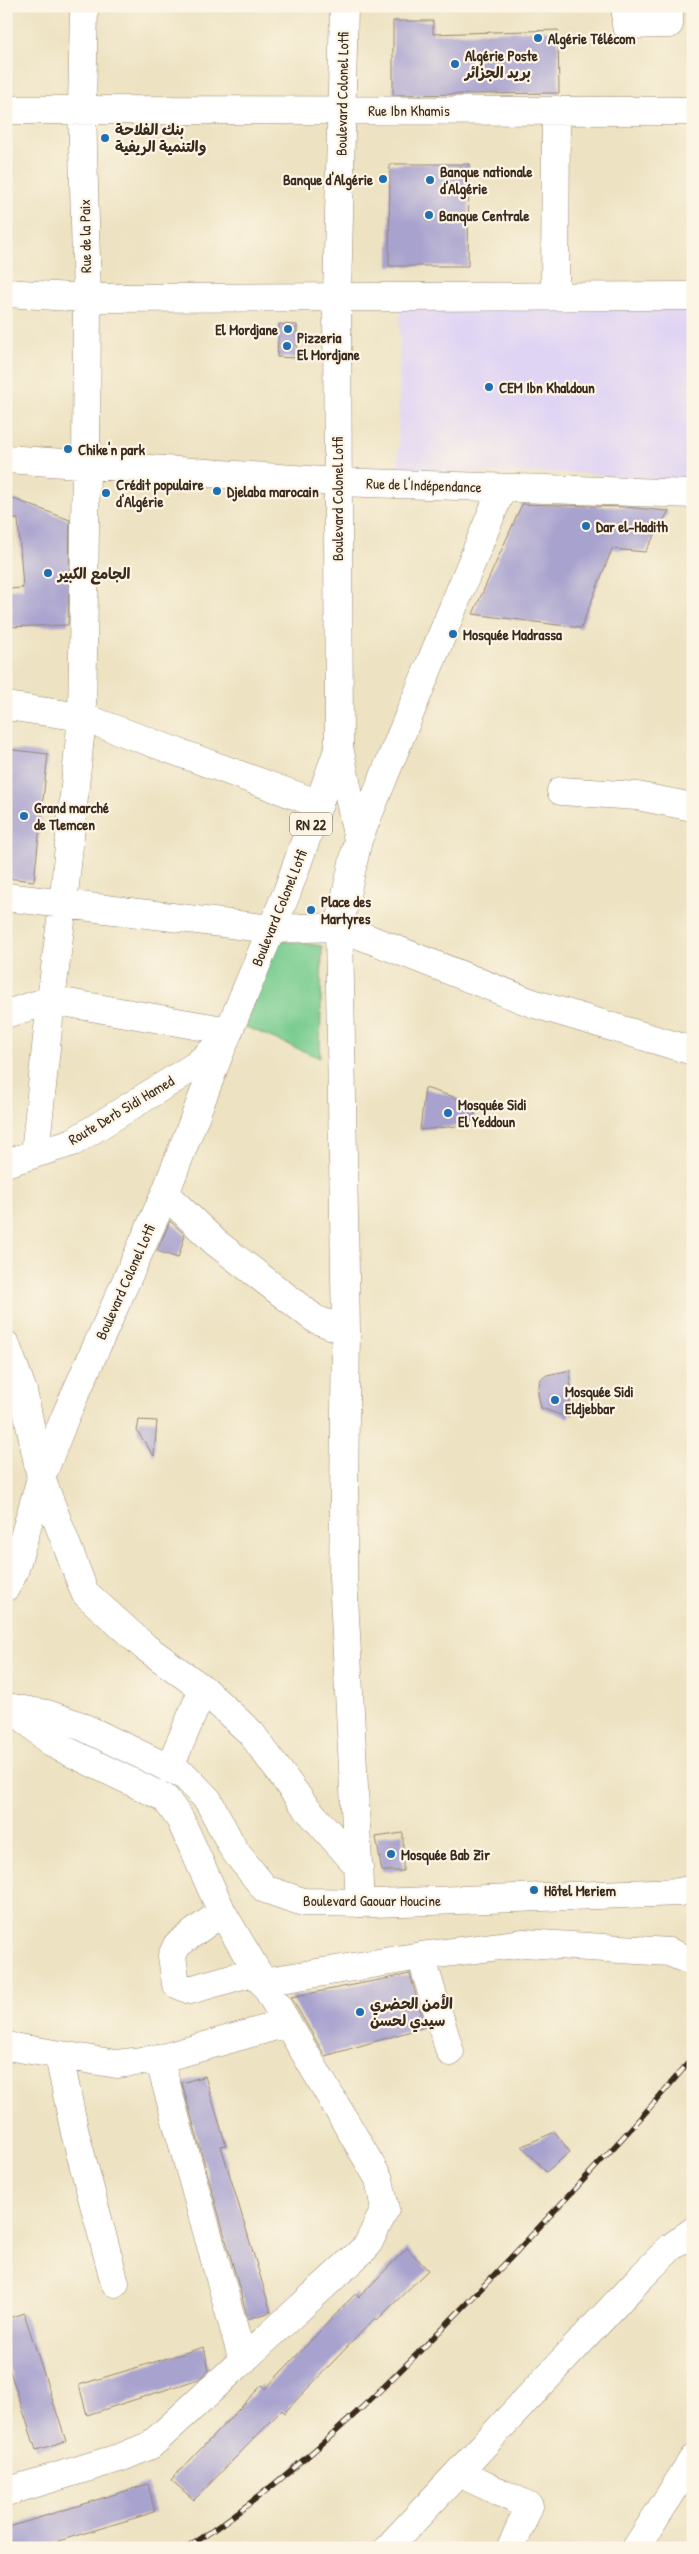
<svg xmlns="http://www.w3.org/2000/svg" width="699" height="2554" font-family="'Patrick Hand','Playpen Sans Arabic',sans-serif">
<rect width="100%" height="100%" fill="#fcf5e5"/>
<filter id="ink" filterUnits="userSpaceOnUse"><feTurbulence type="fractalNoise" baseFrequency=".02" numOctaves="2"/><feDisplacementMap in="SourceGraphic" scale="10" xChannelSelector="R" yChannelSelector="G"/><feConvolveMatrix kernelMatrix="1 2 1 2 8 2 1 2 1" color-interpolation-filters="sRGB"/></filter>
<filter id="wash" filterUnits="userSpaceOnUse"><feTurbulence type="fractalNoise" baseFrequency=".0096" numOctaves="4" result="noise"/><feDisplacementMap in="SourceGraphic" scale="20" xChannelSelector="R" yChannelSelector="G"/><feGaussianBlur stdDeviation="1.12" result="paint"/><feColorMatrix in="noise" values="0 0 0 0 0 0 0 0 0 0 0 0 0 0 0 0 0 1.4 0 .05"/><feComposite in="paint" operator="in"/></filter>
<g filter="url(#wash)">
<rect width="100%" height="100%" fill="#ede2c1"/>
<!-- built -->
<path fill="#e0d4f4" d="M400 302 693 305V482L578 473 398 472Z"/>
<!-- green -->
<path fill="#77cc8f" stroke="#597b56" d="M278 940 322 946 320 1058 244 1026Z"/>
<g id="blocks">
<!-- building -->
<path fill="#a8a2cf" d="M393 21H433V34L558 30 559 93 393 95Z
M390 164H469L468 266H389Z
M279 324 297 325V358L277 357Z
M6 496 70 520 68 625 6 627V589L23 588 18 519 6 520Z
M522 504 624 507 669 511 645 552 612 549 581 628 473 614Z
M6 749 48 754 34 881 6 878Z
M425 1088 454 1097 476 1108 474 1118 466 1125 420 1130Z
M170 1221 185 1235 178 1258 157 1251Z
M571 1370 569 1418 541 1408 538 1393 540 1380 547 1375Z
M139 1420 157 1421 154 1456 137 1431Z
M403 1833V1871H382L376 1837Z
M410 1974 425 2027 325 2056 291 1997Z
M205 2076 226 2145 221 2146 271 2312 248 2319 182 2083Z
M555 2132 570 2152 546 2172 522 2146Z
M407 2248 428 2270 377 2320 375 2318 284 2413 282 2410 194 2500 171 2480 262 2385 265 2389 356 2293 359 2297Z
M24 2313 66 2441 36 2450 6 2359V2319Z
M204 2347 209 2370 199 2379 87 2415 79 2385Z
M148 2484 155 2512 35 2548H6V2528Z"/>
</g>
</g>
<g filter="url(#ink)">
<use href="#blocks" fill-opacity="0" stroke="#948670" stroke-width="1"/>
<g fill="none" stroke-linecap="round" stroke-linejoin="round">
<!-- minor casing -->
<g stroke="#948670" stroke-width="29">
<path id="minor" d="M626 6V25L669 24V6
M6 110 693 111
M6 293 87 298 693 296
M555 295 556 110
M6 459 337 482 693 494
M6 706 82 717 319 804
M339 747 358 840 339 927 346 1331 343 1577 360 1903
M561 791 637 796 693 807
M358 840 502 488
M6 897 271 929 339 927 532 1003 693 1051
M6 1014 51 1000 229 1031
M35 1153 51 1000 63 905 82 717 86 466 87 298 82 109 84 6
M6 1163 73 1142 195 1066 225 1040
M165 1194 215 1242 315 1319 346 1331
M6 1345 23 1391 41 1478 85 1593 145 1647 203 1689 251 1733 304 1805 359 1867
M169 1769 203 1689
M222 1912 177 1945 172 1956 176 1984 190 1990 256 1971
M421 1956 450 2052
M262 1982 421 1956 524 1943 669 1952 693 1962
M6 2046 117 2064 159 2059 287 2023
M59 2056 75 2133 115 2283
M159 2059 243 2361
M459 2473 529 2506 511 2548
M6 2492 122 2457 151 2445 367 2246 385 2209 379 2179 222 1912 180 1819 165 1798 53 1744 13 1708
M388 2548 639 2279 670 2248 693 2231
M636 2548 693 2459"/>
</g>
<!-- major casing -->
<g stroke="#948670" stroke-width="29">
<path id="major" d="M6 1587 14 1572 41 1478 65 1417 165 1194 220 1052 287 892 339 747 337 298 344 6
M6 1707 47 1714 81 1726 185 1776 208 1800 234 1850 265 1889 303 1902 375 1903 680 1892 693 1889"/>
</g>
<!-- minor -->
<use href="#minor" stroke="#fff" stroke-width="28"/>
<!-- major -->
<use href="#major" stroke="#fff" stroke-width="28"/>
<!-- rail casing -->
<g stroke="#3b2a1e" stroke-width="5.5">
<path id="rail" d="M187 2548C312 2466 416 2357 518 2250 577 2186 638 2124 693 2057"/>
</g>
<!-- rail -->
<use href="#rail" stroke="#fcf5e5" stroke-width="4" stroke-dasharray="11" stroke-linecap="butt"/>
</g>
</g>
<!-- markers -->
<g fill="#1f6fb2" stroke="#fcf5e5" stroke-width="2">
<circle cx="538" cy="38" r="5"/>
<circle cx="455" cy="64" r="5"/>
<circle cx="105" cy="138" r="5"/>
<circle cx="383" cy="179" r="5"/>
<circle cx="430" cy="180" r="5"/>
<circle cx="429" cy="215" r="5"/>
<circle cx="288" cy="329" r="5"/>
<circle cx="287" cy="346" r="5"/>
<circle cx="489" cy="387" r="5"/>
<circle cx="68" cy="449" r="5"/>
<circle cx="217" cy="491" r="5"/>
<circle cx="106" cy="493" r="5"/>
<circle cx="586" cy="526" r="5"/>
<circle cx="48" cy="573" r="5"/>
<circle cx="453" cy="634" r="5"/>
<circle cx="24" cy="816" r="5"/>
<circle cx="311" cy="910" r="5"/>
<circle cx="448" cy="1113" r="5"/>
<circle cx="555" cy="1400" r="5"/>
<circle cx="391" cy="1854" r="5"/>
<circle cx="534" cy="1890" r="5"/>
<circle cx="360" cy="2012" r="5"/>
</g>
<g text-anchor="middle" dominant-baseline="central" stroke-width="4.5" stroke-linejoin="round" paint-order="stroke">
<!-- shield labels -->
<rect fill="#fcf5e5" stroke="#75675a" stroke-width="1" x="290" y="812.5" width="42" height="23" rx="4"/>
<g font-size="14" font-weight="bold" fill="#3b2a1e">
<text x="311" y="824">RN 22</text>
</g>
<!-- poi labels -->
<g font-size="15" font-weight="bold" fill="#3b2a1e" stroke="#fcf5e5" text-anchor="start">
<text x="548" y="38">Algérie Télécom</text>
<text x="465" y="55">Algérie Poste<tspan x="465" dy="17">بريد الجزائر</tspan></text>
<text x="115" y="129">بنك الفلاحة<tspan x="115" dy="17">والتنمية الريفية</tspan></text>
<text x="440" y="171">Banque nationale<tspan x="440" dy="17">d'Algérie</tspan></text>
<text x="373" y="179" text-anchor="end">Banque d'Algérie</text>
<text x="439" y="215">Banque Centrale</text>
<text x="278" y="329" text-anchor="end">El Mordjane</text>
<text x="297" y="337">Pizzeria<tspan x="297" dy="17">El Mordjane</tspan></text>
<text x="499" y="387">CEM Ibn Khaldoun</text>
<text x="78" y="449">Chike'n park</text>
<text x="116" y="484">Crédit populaire<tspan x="116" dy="17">d'Algérie</tspan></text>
<text x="227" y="491">Djelaba marocain</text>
<text x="596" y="526">Dar el-Hadith</text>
<text x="58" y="573">الجامع الكبير</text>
<text x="463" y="634">Mosquée Madrassa</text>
<text x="34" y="807">Grand marché<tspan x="34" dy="17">de Tlemcen</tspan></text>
<text x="321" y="901">Place des<tspan x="321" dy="17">Martyres</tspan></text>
<text x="458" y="1104">Mosquée Sidi<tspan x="458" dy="17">El Yeddoun</tspan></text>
<text x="565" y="1391">Mosquée Sidi<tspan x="565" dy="17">Eldjebbar</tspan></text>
<text x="401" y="1854">Mosquée Bab Zir</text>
<text x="544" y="1890">Hôtel Meriem</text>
<text x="370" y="2003">الأمن الحضري<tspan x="370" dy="17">سيدي لحسن</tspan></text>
</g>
<!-- street labels -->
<g font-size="15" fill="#3b2a1e" stroke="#fcf5e5">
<text transform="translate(342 94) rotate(-89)">Boulevard Colonel Lotfi</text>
<text x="409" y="110">Rue Ibn Khamis</text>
<text transform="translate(85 236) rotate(-91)">Rue de la Paix</text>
<text transform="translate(424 485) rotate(2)">Rue de l'Indépendance</text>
<text transform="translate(337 499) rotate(-90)">Boulevard Colonel Lotfi</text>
<text transform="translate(279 908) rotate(-68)">Boulevard Colonel Lotfi</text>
<text transform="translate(121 1110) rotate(-31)">Route Derb Sidi Hamed</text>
<text transform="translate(125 1282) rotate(-66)">Boulevard Colonel Lotfi</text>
<text x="372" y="1900">Boulevard Gaouar Houcine</text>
</g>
</g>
<!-- margin -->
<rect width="699" height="2554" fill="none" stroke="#fcf5e5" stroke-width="25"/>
</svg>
